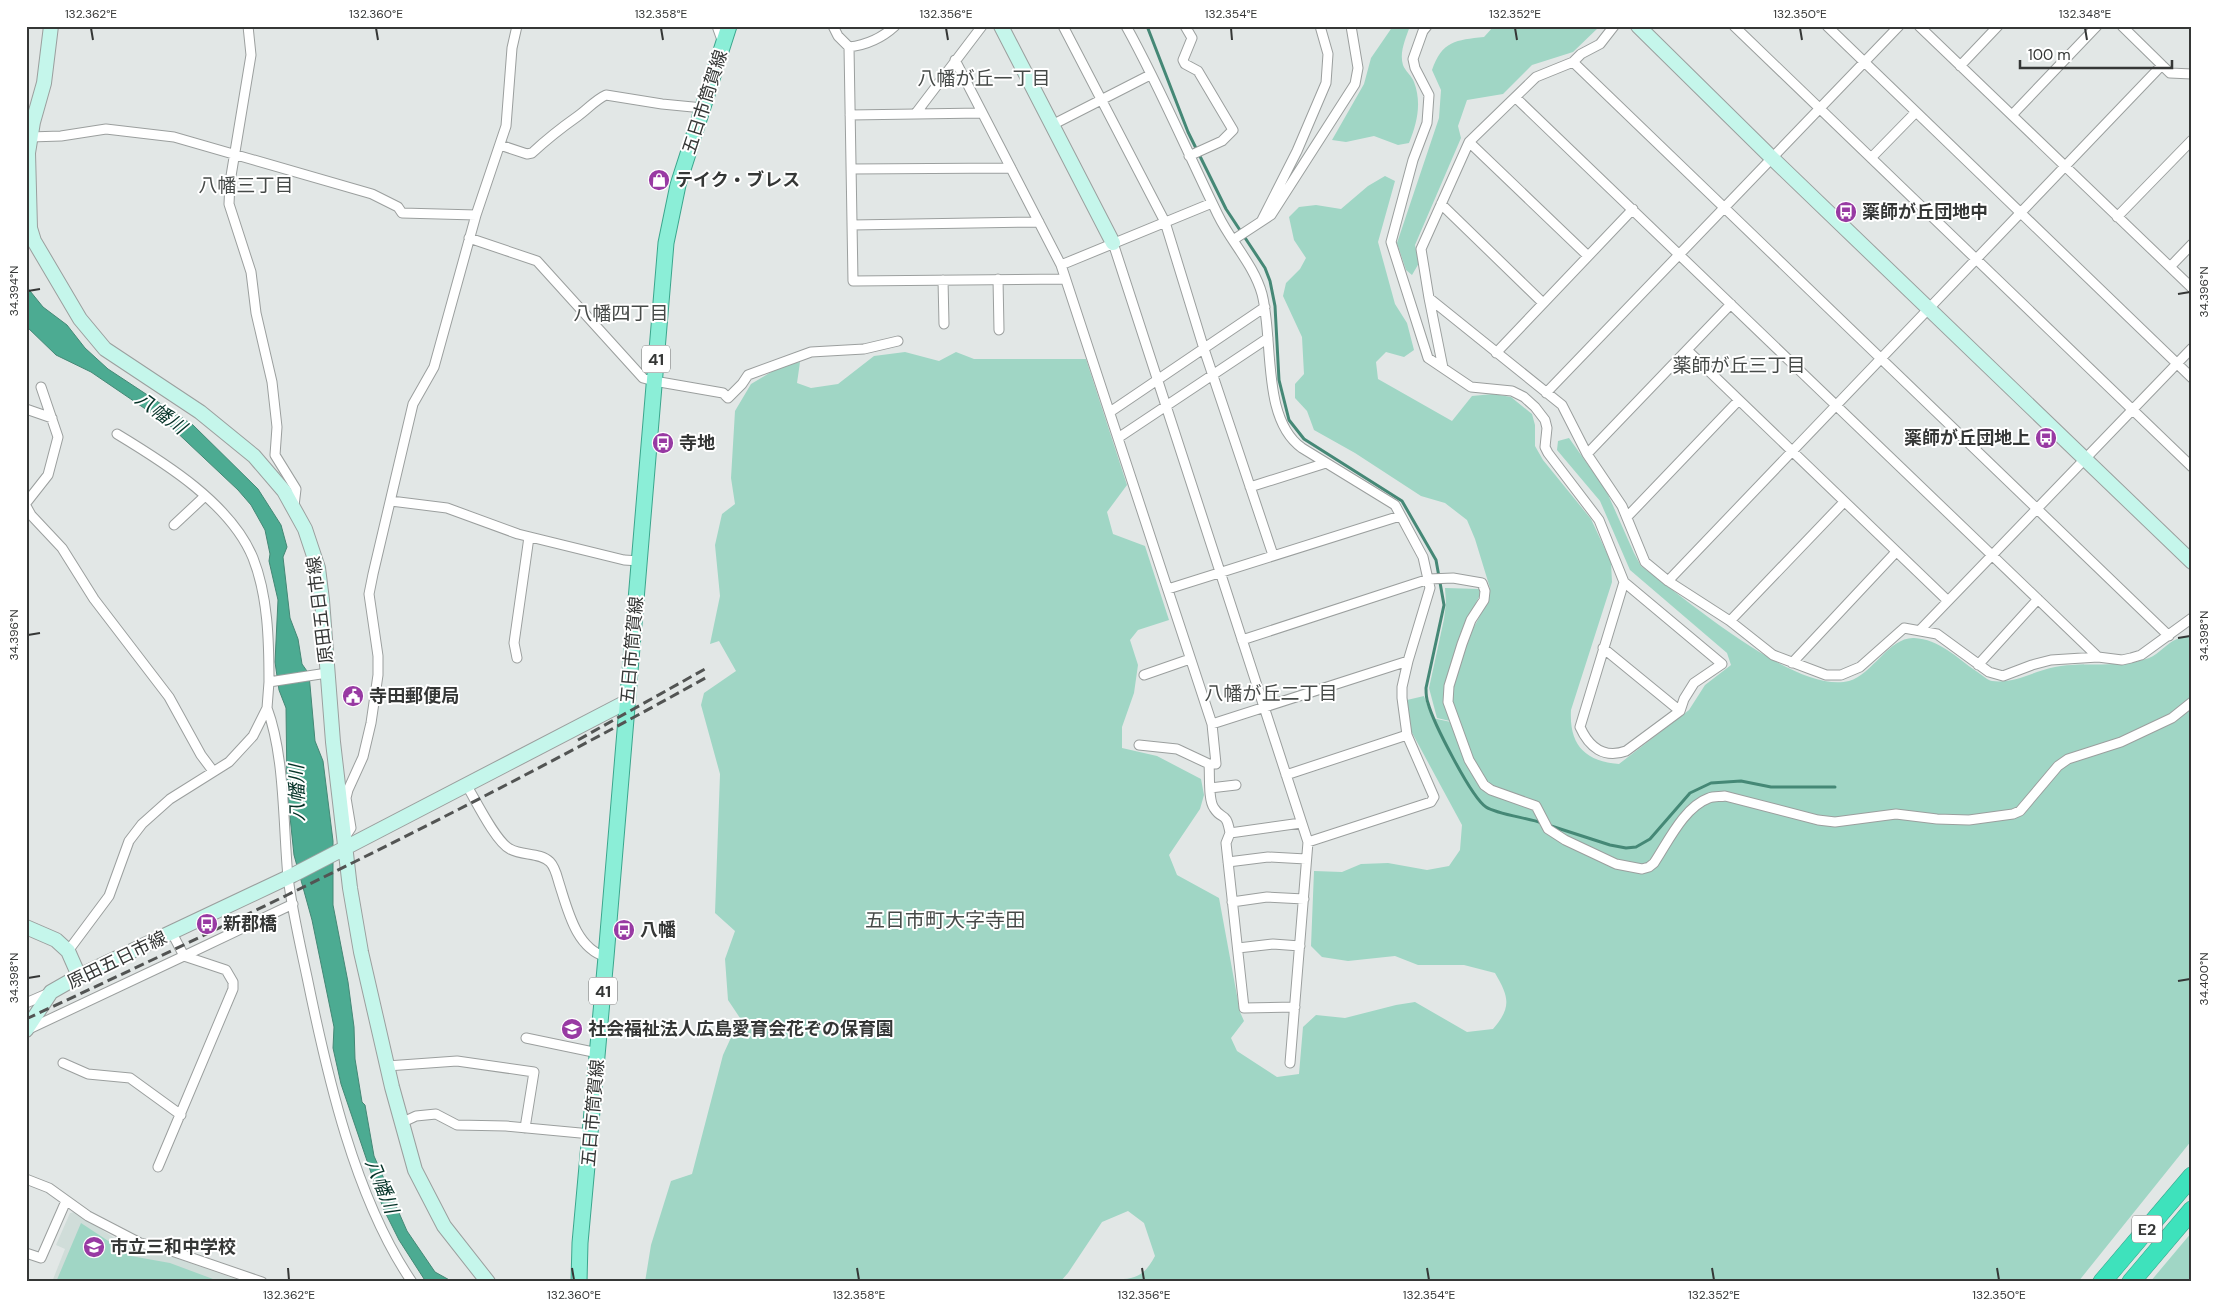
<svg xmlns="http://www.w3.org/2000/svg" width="2218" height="1308" font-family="'DM Sans','Noto Sans JP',sans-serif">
<rect width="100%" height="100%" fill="#e2e7e6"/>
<!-- built -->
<path fill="#d0ddd9" d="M75 1212 131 1249 170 1256 244 1282H52L65 1249 56 1245 70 1213Z"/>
<!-- green -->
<path fill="#a0d6c5" d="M1393 26H1410C1406 38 1399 52 1403 65 1405 71 1412 76 1414 82 1422 103 1417 123 1409 143L1398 145 1374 136 1346 142 1332 140 1364 84 1371 58Z
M1494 26H1600L1573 52 1532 65 1503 94 1467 100 1458 126 1461 138 1415 245 1419 263 1412 275 1406 270 1397 243 1439 118 1441 90 1432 70C1442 41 1456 40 1484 37Z
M1385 176 1395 181 1378 242 1395 304 1407 323 1414 350 1404 357 1386 352 1376 362 1378 379 1452 421 1472 396 1493 394 1511 397 1532 414 1535 425V446L1543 460 1591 519 1611 562 1612 582 1571 710C1569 745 1585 761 1619 764L1689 710 1705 685 1731 665 1727 653 1630 570 1600 501 1557 450 1558 441 1569 438 1606 490 1634 553 1641 566C1684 597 1796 695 1849 681 1873 674 1889 637 1914 638 1939 639 1957 658 1976 671 1981 674 1987 680 1992 681 2014 684 2034 671 2055 667 2086 661 2119 669 2149 658 2159 654 2167 643 2177 639 2181 637 2187 637 2192 636V1140L2078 1282H1099C1104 1278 1108 1279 1114 1279 1136 1280 1145 1275 1155 1256L1144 1223 1128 1211 1102 1222 1068 1273 1060 1282H645L651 1245 671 1181 692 1174 723 1055 740 1018 728 1000 725 959 735 931 715 913 720 774 701 705 704 693 736 671 719 641 710 644 720 596 715 545 722 514 735 504 731 478 735 411 751 384 781 366 800 362 797 383 811 388 838 384 874 356 905 352 939 361 956 352 974 359H1086L1127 485 1107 512 1113 534 1145 546 1169 620 1138 630 1130 640 1138 665 1134 693 1122 727V748L1157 756 1201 779 1204 795 1200 809 1169 855 1177 875 1219 898 1240 1012 1244 1021 1231 1038 1237 1051 1277 1077 1299 1074 1303 1027 1316 1015 1345 1018 1396 1005 1415 1002 1467 1032 1493 1029C1512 1007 1509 997 1495 973L1464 965H1418L1395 956 1348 961 1322 957 1311 946 1314 871 1342 872 1361 864 1388 863 1427 870 1449 866 1460 850 1462 825 1410 729 1407 700 1424 696 1432 718 1451 722 1454 683 1468 638 1488 601 1490 588 1475 539 1467 520 1445 503 1421 496 1355 453 1314 430 1307 411 1295 398V384L1304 374 1302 337 1283 296 1286 283 1300 269 1306 258 1294 240 1289 217 1299 207 1316 205 1341 209 1368 186Z
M1445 588 1480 589 1481 593 1463 628 1446 680 1445 694 1450 721 1437 718 1429 688 1444 619 1446 603Z
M81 1223 131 1256 170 1263 221 1282H56Z
M2192 1232V1282H2150Z"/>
<!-- water -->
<path fill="#4cab92" stroke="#458876" d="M26 286 43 307 67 325 85 348 108 369 193 425 258 489 281 525 287 547 283 557 290 618 298 639 302 664 309 674 315 741 323 761 333 841V905L348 982 354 1027 355 1059 362 1102 365 1105 374 1156 407 1231 435 1272 453 1282H426L399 1240 383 1208 341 1084 333 1048 334 1027 312 920 294 855 287 788 286 708 279 690 275 662 278 600 269 561 270 554 265 530 251 505 238 490 169 425 91 372 56 355 26 326Z"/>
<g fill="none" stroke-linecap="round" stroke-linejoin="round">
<!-- stream -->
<path stroke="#458876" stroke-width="3" d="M1147 26 1188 132 1226 209 1265 268 1270 281 1275 306 1279 380 1289 420 1304 439 1402 501 1436 560 1444 605 1426 688C1426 693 1426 698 1428 703 1433 722 1471 797 1486 807 1496 814 1528 818 1542 823
M1548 825 1610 845 1626 848 1636 847 1650 839 1690 793 1711 783 1741 781 1771 787H1835"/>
<!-- street casing -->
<g stroke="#9b9f9e" stroke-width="11">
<path id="street" d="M248 26 251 55 230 182 229 204 251 272 256 313 272 382 277 427 275 455 296 489 294 506
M717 26 723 43
M833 26 838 36 849 47C866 45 882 38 895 26
M1063 26 1165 222 1204 349 1273 555
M1126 26C1160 87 1187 152 1218 215 1231 242 1254 265 1262 294 1274 340 1261 419 1302 448L1395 505 1423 557 1430 588 1408 661 1402 687V698L1407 735 1434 797 1431 802 1308 842
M1185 26 1192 38 1183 60 1185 64 1198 71 1233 130 1222 141 1189 156
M1427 26 1423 31 1413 59 1415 68 1429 95 1427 123 1413 160 1391 242 1428 358 1471 387 1512 391 1524 397 1535 407 1545 420 1547 428 1545 447 1548 453 1599 520 1624 582 1722 664 1694 683 1684 699 1680 711 1626 751C1604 759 1589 747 1580 727L1624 582
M1614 26 1600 44 1581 54 1573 62 1536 77 1469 142 1421 249 1429 298 1562 405 1587 454 1622 506 1645 562 1668 581 1730 621 1773 655 1826 675H1841L1860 667 1904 628 1937 634 1989 672 2003 676 2032 665 2051 660 2098 657 2122 660 2131 658 2141 655 2192 618
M1734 26 2192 467
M1827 26 2192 378
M1919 26 2192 288
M2122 26 2170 73 2192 74
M849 47 853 281 1065 279
M955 60 1061 265 1212 724 1216 764H1209C1210 775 1208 800 1214 808 1222 821 1226 810 1230 833
M1573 62 2169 636
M1960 66 1998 26
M1516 98 2098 657
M916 113 982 26
M850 115 982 113
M2012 115 2097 26
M1052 125 1150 75
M30 137 61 136 106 129 174 137 372 194 398 207 402 213 476 215
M1469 142 1588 256
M500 145 527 154 532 153C547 139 561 128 578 116 588 109 595 100 606 95L662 104 703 108
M1871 158 1916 112
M851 169 1011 168
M1441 204 1543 303
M2117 217 2192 140
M1262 220 1297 151 1326 83 1328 54 1320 26
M852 225 1039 222
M469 238 537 261 643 378 654 381 723 393 728 398 742 384 748 375 811 352 864 349 898 341
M1233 240 1271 215 1355 84 1358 68 1351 26
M1113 243 1308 842 1290 1063
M1061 265 1212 203
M2170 267 2192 244
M998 279 999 330
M943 280 944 324
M1429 298 1443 368
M1687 350 1948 601
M1496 353 1633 209
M1546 393 1899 26
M26 409 52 418
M1110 412 1265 307
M117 434C165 463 231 504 253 558 268 596 269 641 269 682
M1118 438 1268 338
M1587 454 1731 304
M1250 487 1326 463
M391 501 447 508 518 534 624 560 640 561
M26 503 48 475 58 437 41 387
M26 506 31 515 62 548 94 599 169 697 201 755 213 771
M1627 517 1738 401
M174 525 205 496
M1668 581 2162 65
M1168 589 1400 516
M1730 621 1844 502
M1920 630 2192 348
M1242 640 1429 579 1453 578 1482 583 1485 591 1484 600 1471 620 1462 644 1449 686 1448 702 1469 760 1484 785 1491 790 1536 806 1548 829 1565 840 1616 864 1642 869 1649 867 1654 863C1668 842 1684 807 1709 798 1714 796 1720 797 1725 796L1818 820 1835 822 1896 814 1937 819 1969 820 2013 814 2020 811 2058 766 2068 759 2121 742 2172 718 2192 702
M1603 648 1680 711
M517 658 514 643 529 537
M1792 663 1896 552
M1978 665 2038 599
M1144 675 1190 659
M267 708C285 756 283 825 288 877 292 910 300 944 307 977 327 1075 355 1199 412 1282
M1212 724 1408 661
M1139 745 1177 749 1209 764
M1286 775 1407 735
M467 786C476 801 496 842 510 849 522 856 540 852 550 862 555 867 557 876 559 883 568 911 576 948 606 957
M1210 788 1236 785
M345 837 351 828 346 798 348 790 363 757 371 723 378 675V656L369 594 373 574 413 404 434 367 476 215 506 126 512 48 517 26
M1228 862 1268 857 1306 859
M1232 902 1267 897 1304 899
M1238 948 1273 944 1300 946
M68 951 109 896 129 841 142 824 170 799 229 762 253 736 267 708 269 682 327 673
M184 956 293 904
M26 1003 49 993
M1295 1007 1244 1008 1226 843 1230 833 1301 823
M29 1029 184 956 172 933
M526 1038 598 1053
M63 1063 88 1074 130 1078 181 1115
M387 1066 457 1061 534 1072 525 1128
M401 1123 416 1116 436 1114 457 1125 506 1126 591 1134
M158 1167 233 989V982L226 970 184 956
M26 1179 49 1188 88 1216 140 1243 163 1248 262 1282
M26 1253 41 1258 66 1201"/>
</g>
<!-- secondary casing -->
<g stroke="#9b9f9e" stroke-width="16">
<path id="secondary" d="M51 26 44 83 33 122 28 153 30 228 34 241 80 319 105 349 200 412 254 456 284 491 305 529 318 568 322 600 333 742 350 888 361 952 392 1087 415 1170 444 1226 488 1282
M1001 26 1113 243
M1638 26 1772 158 2192 562
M26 927 56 940 68 951 79 976
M26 1030 51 992 79 976 293 875 628 701"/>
</g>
<!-- primary casing -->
<g stroke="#3ba68d" stroke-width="17">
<path id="primary" d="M579 1282 580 1243 606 957 666 243 678 185 729 26"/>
</g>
<!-- highway casing -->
<g stroke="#3ba68d" stroke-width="19">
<path id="highway" d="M2102 1282 2192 1176
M2131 1282 2192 1210"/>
</g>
<!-- street -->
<use href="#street" stroke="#fff" stroke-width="9"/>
<!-- secondary -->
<use href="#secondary" stroke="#c5f6eb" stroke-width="14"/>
<!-- primary -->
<use href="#primary" stroke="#8beed7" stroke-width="15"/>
<!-- highway -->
<use href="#highway" stroke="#3ee2bc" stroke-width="18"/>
<!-- rail -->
<path stroke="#525453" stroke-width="3" stroke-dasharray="10 5" stroke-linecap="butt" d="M578 740 705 669
M26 1019C257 912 486 800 709 676"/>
</g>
<!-- ticks -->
<path fill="none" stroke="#353736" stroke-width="2" d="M91 28 93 40M376 28 378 40M661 28 663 40M946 28 948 40M1231 28 1232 40M1515 28 1517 40M1800 28 1802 40M2085 28 2087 40M28 291 40 289M2178 294 2190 292M28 635 40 633M2178 638 2190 636M28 978 40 976M2178 981 2190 979M288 1268 289 1280M572 1268 574 1280M857 1268 859 1280M1142 1268 1144 1280M1427 1268 1429 1280M1712 1268 1714 1280M1997 1268 1999 1280"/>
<!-- icons -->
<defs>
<g id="shop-disc" transform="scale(1.125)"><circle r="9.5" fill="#983aa3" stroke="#fff"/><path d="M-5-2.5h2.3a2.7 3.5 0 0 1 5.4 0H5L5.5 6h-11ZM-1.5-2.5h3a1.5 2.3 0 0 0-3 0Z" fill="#fff"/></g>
<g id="bus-disc" transform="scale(1.125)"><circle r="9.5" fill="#983aa3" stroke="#fff"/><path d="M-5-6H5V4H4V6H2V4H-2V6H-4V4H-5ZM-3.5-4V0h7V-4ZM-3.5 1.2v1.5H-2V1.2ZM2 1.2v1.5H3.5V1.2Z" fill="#fff"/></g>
<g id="civic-disc" transform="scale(1.125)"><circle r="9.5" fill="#983aa3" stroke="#fff"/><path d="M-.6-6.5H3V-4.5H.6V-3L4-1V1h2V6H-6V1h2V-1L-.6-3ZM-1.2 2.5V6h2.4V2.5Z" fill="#fff"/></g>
<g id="school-disc" transform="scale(1.125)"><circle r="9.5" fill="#983aa3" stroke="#fff"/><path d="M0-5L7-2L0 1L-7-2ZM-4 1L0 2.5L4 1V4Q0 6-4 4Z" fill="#fff"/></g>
</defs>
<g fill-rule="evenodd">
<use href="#shop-disc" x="659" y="180"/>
<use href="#bus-disc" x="1846" y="212"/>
<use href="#bus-disc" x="2046" y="438"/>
<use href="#bus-disc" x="663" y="443"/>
<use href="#civic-disc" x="353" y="696"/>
<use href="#bus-disc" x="207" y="924"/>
<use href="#bus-disc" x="624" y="930"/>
<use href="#school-disc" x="572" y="1029"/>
<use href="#school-disc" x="94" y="1247"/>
</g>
<g text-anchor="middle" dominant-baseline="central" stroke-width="4" stroke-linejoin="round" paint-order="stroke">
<!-- shield labels -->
<g fill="#fff" stroke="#727372" stroke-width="1">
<rect x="642" y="345.5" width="28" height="27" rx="4"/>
<rect x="589" y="977.5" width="28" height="27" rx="4"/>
<rect x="2132" y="1215.5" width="30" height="27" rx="4"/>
</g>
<g font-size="16" font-weight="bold" fill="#353736">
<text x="656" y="359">41</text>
<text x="603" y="991">41</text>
<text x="2147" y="1229">E2</text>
</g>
<!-- street labels -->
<g font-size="18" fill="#353736" stroke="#fff">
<text transform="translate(705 102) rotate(-72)">五日市筒賀線</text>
<text transform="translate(320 610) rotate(-97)">原田五日市線</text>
<text transform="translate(632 650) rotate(-85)">五日市筒賀線</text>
<text transform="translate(117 960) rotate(-26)">原田五日市線</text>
<text transform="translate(593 1113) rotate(-85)">五日市筒賀線</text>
</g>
<!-- poi labels -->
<g font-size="18" font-weight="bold" fill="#353736" stroke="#fff" text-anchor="start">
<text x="675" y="180">テイク・ブレス</text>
<text x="1862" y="212">薬師が丘団地中</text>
<text x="2030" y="438" text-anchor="end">薬師が丘団地上</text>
<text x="679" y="443">寺地</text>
<text x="369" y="696">寺田郵便局</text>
<text x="223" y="924">新郡橋</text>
<text x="640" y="930">八幡</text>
<text x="588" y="1029">社会福祉法人広島愛育会花ぞの保育園</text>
<text x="110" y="1247">市立三和中学校</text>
</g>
<!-- neighbourhood labels -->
<g font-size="19" fill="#464a48" stroke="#fff">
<text x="984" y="78">八幡が丘一丁目</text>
<text x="246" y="185">八幡三丁目</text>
<text x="621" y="313">八幡四丁目</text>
<text x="1739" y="365">薬師が丘三丁目</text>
<text x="1271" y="693">八幡が丘二丁目</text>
</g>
<!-- water labels -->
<g font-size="19" font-style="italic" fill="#053328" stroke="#fff">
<text transform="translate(161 413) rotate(36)">八幡川</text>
<text transform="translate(297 793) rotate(-91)">八幡川</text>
<text transform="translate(382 1186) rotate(68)">八幡川</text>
</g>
<!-- quarter labels -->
<g font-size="20" fill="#464a48" stroke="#fff">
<text x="945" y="920">五日市町大字寺田</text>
</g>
</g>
<!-- border -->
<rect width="2218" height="1308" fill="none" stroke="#ffffff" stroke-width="55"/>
<!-- scale -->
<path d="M2020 60v8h152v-8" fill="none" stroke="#353736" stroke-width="2.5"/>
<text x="2028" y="60" font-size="15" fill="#353736" stroke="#ffffff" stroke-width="4" paint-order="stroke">100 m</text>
<rect x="28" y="28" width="2162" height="1252" fill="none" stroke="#353736" stroke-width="2"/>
<g font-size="12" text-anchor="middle" fill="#353736">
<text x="91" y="18">132.362°E</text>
<text x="376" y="18">132.360°E</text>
<text x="661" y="18">132.358°E</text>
<text x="946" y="18">132.356°E</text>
<text x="1231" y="18">132.354°E</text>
<text x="1515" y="18">132.352°E</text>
<text x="1800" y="18">132.350°E</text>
<text x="2085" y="18">132.348°E</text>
<text transform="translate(14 291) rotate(-90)" y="4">34.394°N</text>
<text transform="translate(2204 292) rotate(-90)" y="4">34.396°N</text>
<text transform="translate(14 635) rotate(-90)" y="4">34.396°N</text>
<text transform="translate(2204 636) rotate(-90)" y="4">34.398°N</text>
<text transform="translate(14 978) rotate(-90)" y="4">34.398°N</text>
<text transform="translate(2204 979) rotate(-90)" y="4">34.400°N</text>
<text x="289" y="1299">132.362°E</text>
<text x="574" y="1299">132.360°E</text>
<text x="859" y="1299">132.358°E</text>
<text x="1144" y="1299">132.356°E</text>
<text x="1429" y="1299">132.354°E</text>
<text x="1714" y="1299">132.352°E</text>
<text x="1999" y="1299">132.350°E</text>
</g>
</svg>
